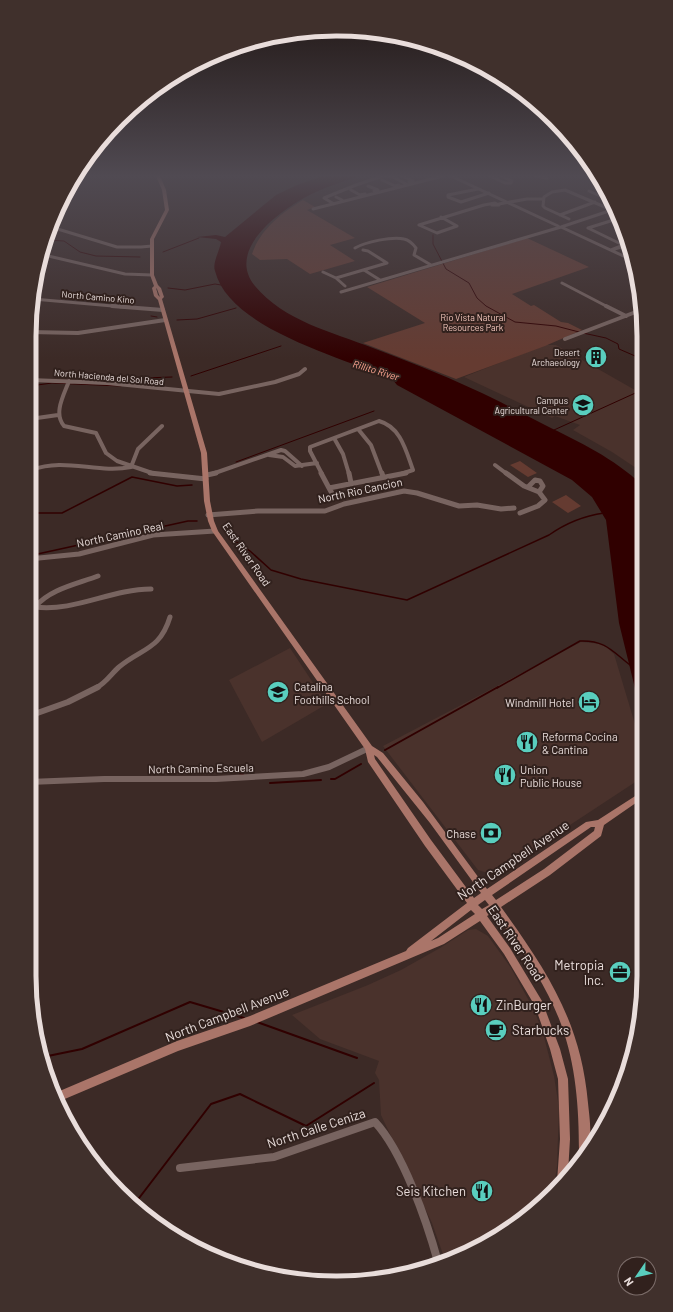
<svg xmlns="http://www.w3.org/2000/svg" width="673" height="1312" font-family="Barlow,sans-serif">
<rect width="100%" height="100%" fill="#3c2a26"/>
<!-- built -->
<path fill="#4a322c" d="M544 345H556L642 394V472L612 452 573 430 580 425 555 416 552 418 464 377Z
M581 642 603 644 614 654 643 751V777L494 875 478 870 383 746Z
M290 648 327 704 262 742 229 680Z
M476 929 488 936 511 968 534 1010 543 1033 554 1076 559 1108 557 1166 553 1193 472 1251 445 1260 432 1223 381 1115 379 1080 375 1073 379 1061 320 1039 292 1015 368 985 401 970 440 948 468 930Z"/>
<!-- green -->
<path fill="#653b31" d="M303 200 315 207 307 210 355 238 330 245 355 261 310 274 287 259 260 260 252 254C260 230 281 213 303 200Z
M527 238 589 267 512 294 531 306 534 305 561 322 568 323 582 330 545 346 456 379 363 343 425 323 367 287Z
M520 461 537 473 528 477 510 465Z
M566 495 581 506 568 513 552 502Z"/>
<!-- water -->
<path fill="#300000" d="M323 176H361C342 182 321 188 304 198 277 213 226 251 255 286 284 321 332 332 373 348 407 361 441 374 473 389 498 400 521 413 545 425 579 442 614 458 642 485L643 721 619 623 606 520 592 497 572 480 397 385 393 380C344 357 230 330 215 271 212 263 220 250 221 242L216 239 197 237 216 235 225 237 276 195 297 185Z"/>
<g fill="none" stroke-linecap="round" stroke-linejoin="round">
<!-- stream-far2 -->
<path stroke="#300000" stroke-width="1" d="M433 235V244L446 269 469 283 477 298 486 306 515 322 556 326 579 332
M46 240 64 241 80 252 96 256 140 257
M163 252 199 238
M168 288 185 290 215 284 221 285
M151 316 157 317
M177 320 197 319 236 308
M583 333 606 338 618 344 619 349 642 359
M191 376 281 346
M129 383 144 378 172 377
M30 386 52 383 121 386
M554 430 642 390
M236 462 374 411"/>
<!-- stream-far1 -->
<path stroke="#300000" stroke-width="1.5" d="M29 513H62L132 477 177 486 192 485
M235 541 250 551 271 570 301 579 407 600 549 535C566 523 583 516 604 513
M33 555 188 521H197
M497 688 580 641C605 640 612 651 630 665"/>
<!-- stream -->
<path stroke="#300000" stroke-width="2" d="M385 750 498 687
M160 770H169
M179 770 219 769 243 774
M331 779H335L361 764
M270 783 321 780
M257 1022 357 1058
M43 1057 82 1049 190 1002 244 1018
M133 1206 211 1104 240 1094 306 1126 374 1083"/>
<!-- minor-far4 -->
<path stroke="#786460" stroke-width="3" d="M402 176 413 181 409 182
M451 176 558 226
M490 176 505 183H511L512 181
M501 176 512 181
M536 176 547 178
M382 180 395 186 399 185
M368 186 378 190 374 191
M478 189 448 195V197L461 202 489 193
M351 190 360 195 365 194
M589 191 607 199
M336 197 342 200
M334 204 324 198 356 185 383 176 393 177 408 185
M499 204 527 199H543
M313 209 443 176
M618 214 609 211 619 216
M560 215 595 202
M569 219 545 208 543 206 544 197 552 192 565 190 612 210
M419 225 484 205 495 203 499 205H492
M419 225 437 233 457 226 441 217
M51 227 117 247H141H126
M561 227 632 260
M588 228 625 246 628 245
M588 228 620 218
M621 246H625L611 250Z
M141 247 152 246
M355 248C365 242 393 236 404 239 409 240 413 244 416 248L414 255 431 265
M40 254 125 274 152 275
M364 270 380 280
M323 272 336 278 345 286
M336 278 387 263 368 251 363 250
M562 283 608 307
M341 292 561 227 615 209
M33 299 124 307"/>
<!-- minor-far3 -->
<path stroke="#786460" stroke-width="4" d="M112 306 163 310
M606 306 626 316
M30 332 78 333 165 320
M565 339 641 310
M30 380 107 383 219 394 275 382 299 374 305 369
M69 381C64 395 53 413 64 426L96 433 106 453 117 461 155 474
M30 419 58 415
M358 429 371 445 382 474
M334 438 343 454 349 474
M269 455 283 457 295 466 317 463
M495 465 507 474
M131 467 138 449 162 426
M32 470C64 457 98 474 131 467
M212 474 281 450 285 451 302 466
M322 474 310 451V447L379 421C401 427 406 451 413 470L401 474"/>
<!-- minor-far2 -->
<path stroke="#786460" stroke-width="5" d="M150 473 206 479
M321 473 329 488
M349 473 351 483
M382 473 383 477
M506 473 524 486 539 492
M207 475 216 473
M528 487 535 480 540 481 543 486 539 492
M329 488 334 497
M329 488 406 473
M520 513 538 506 545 500 539 492
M208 515 258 511H325L344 504 404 491 417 493 459 506 477 505 501 509 514 508
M29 559 79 554 153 535 215 531
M35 607C75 612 111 589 151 589
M35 607C50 589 77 584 98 576
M29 610 35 607
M96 688C106 683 111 674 119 667 142 648 160 650 170 617"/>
<!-- minor-far1 -->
<path stroke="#786460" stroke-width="6" d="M29 716 68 702 98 687
M29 782 104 779H216L303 774 329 767 369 748"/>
<!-- minor -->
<path stroke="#786460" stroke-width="8" d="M180 1168 274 1157 375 1122C403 1152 427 1222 438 1262"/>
<!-- major -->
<path fill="#aa7569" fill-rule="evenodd" d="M156 176H160L166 190 169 210 154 239V275L158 285 161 288 164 297 162 299 207 453 210 501 214 521 218 531 372 746 383 753 423 802 487 889 586 822 598 820 643 791V798L604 825 601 836 550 875 501 907C547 971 581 1022 588 1103 589 1113 592 1133 589 1142 588 1147 584 1151 581 1155L579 1151C579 1108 576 1065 561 1024 546 983 519 947 494 912L487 916 510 948 542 1001 560 1049 568 1079 570 1139 568 1173 559 1186 557 1182 560 1139 558 1079 550 1049 535 1006 504 954 480 921 444 944 250 1026 178 1051 60 1101 55 1093 177 1041 250 1016 406 951 408 948 467 903 425 846 368 762 365 749 212 531 208 521 204 501 201 453 158 300 154 296 152 288 154 286 150 275V239L165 210 162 190ZM156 288 157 289 160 297 158 295ZM374 755 377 757 430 823 481 893 474 898 431 840 375 759ZM591 827H595L594 831 544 869 496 900 492 895ZM485 900 489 905 482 909 478 905ZM471 910 475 914 438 938 431 941Z"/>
</g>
<!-- sky -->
<linearGradient id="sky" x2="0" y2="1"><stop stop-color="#211715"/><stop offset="0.49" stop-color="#504a52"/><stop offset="1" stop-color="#504a52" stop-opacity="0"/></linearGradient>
<rect width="673" height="359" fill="url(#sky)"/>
<!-- icons -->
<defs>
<g id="building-disc" transform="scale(1.15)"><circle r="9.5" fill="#59cebe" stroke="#31211d"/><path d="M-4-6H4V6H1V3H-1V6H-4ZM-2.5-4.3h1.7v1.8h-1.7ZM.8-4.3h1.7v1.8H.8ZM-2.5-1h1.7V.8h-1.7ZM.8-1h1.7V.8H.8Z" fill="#111"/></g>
<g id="university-disc" transform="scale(1.15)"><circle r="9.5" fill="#59cebe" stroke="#31211d"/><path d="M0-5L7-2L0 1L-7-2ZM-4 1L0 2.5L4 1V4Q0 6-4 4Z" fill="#111"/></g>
<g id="school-disc" transform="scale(1.15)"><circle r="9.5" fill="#59cebe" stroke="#31211d"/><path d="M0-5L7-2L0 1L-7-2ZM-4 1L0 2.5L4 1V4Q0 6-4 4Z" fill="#111"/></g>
<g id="hotel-disc" transform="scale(1.15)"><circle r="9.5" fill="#59cebe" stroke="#31211d"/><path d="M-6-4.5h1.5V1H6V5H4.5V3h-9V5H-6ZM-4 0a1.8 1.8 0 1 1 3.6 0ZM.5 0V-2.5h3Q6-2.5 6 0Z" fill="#111"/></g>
<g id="restaurant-disc" transform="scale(1.15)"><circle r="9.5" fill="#59cebe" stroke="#31211d"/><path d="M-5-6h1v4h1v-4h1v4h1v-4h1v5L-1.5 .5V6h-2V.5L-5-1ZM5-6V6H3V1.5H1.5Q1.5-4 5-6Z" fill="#111"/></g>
<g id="bank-disc" transform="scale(1.15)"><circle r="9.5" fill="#59cebe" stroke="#31211d"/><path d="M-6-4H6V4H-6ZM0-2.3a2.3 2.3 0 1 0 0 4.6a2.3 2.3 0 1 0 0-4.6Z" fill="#111"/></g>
<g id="office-disc" transform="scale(1.15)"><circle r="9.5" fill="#59cebe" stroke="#31211d"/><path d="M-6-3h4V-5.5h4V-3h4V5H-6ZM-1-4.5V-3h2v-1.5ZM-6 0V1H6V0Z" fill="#111"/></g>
<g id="cafe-disc" transform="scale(1.15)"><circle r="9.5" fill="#59cebe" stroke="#31211d"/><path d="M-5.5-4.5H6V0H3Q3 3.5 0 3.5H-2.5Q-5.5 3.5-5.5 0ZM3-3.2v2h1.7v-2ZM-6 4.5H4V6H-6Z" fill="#111"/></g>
</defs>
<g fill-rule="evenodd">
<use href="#building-disc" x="596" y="357"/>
<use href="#university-disc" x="583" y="405"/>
<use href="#school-disc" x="278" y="692"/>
<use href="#hotel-disc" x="589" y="702"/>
<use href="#restaurant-disc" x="527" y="742"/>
<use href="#restaurant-disc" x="505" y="775"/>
<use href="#bank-disc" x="491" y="833"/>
<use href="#office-disc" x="620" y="972"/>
<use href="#restaurant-disc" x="481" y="1005"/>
<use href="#cafe-disc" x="496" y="1030"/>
<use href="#restaurant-disc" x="482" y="1191"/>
</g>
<g text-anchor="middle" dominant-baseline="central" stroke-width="4" stroke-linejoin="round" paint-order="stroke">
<!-- far-street labels -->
<g font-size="9" fill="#e9dddb" stroke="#31211d">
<text transform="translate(98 297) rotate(5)">North Camino Kino</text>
<text transform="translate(109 377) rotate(5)">North Hacienda del Sol Road</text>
</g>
<!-- far-park labels -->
<g font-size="9" fill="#f7c9bf" stroke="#31211d">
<text x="473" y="317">Rio Vista Natural<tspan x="473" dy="10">Resources Park</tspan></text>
</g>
<!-- far-poi labels -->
<g font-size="9" fill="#e9dddb" stroke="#31211d" text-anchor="end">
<text x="580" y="352">Desert<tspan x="580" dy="10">Archaeology</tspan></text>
<text x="568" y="400">Campus<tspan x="568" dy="10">Agricultural Center</tspan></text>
</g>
<!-- far-water labels -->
<g font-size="10" font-style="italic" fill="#ffa793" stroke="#31211d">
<text transform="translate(376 370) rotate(17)">Rillito River</text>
</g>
<!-- street labels -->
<g font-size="11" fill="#e9dddb" stroke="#31211d">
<text transform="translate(360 490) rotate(-12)">North Rio Cancion</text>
<text transform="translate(120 534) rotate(-12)">North Camino Real</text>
<text transform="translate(247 554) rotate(55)">East River Road</text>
<text transform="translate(201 768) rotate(-1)">North Camino Escuela</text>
</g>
<!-- poi labels -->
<g font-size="11" fill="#e9dddb" stroke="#31211d" text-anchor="start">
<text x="294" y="686">Catalina<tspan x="294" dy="13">Foothills School</tspan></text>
<text x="574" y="702" text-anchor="end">Windmill Hotel</text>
<text x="542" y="736">Reforma Cocina<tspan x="542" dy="13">&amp; Cantina</tspan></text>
<text x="520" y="769">Union<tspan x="520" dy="13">Public House</tspan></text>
<text x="476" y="833" text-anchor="end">Chase</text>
</g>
<!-- near-street labels -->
<g font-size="13" fill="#e9dddb" stroke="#31211d">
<text transform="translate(513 860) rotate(-34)">North Campbell Avenue</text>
<text transform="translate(516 943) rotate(56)">East River Road</text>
<text transform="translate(227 1014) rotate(-21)">North Campbell Avenue</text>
<text transform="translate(316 1128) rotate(-18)">North Calle Ceniza</text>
</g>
<!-- near-poi labels -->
<g font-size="13" fill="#e9dddb" stroke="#31211d" text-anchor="end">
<text x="604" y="965">Metropia<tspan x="604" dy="15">Inc.</tspan></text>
<text x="496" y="1005" text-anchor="start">ZinBurger</text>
<text x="512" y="1030" text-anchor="start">Starbucks</text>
<text x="466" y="1191">Seis Kitchen</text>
</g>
</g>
<!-- crop -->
<path d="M0 0H673V1312H0ZM336 36H337A300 300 0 0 1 637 336V976A300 300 0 0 1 337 1276H336A300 300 0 0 1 36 976V336A300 300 0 0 1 336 36Z" fill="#40302c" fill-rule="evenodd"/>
<path fill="none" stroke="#e9dddb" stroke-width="5" d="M336 36H337A300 300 0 0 1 637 336V976A300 300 0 0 1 337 1276H336A300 300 0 0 1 36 976V336A300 300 0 0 1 336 36Z"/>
<!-- north arrow -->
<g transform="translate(637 1276) rotate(236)"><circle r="19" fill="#31211d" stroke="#7b6c69"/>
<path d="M0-3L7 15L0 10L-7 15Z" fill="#59cebe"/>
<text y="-6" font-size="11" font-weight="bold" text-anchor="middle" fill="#e9dddb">N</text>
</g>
</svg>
